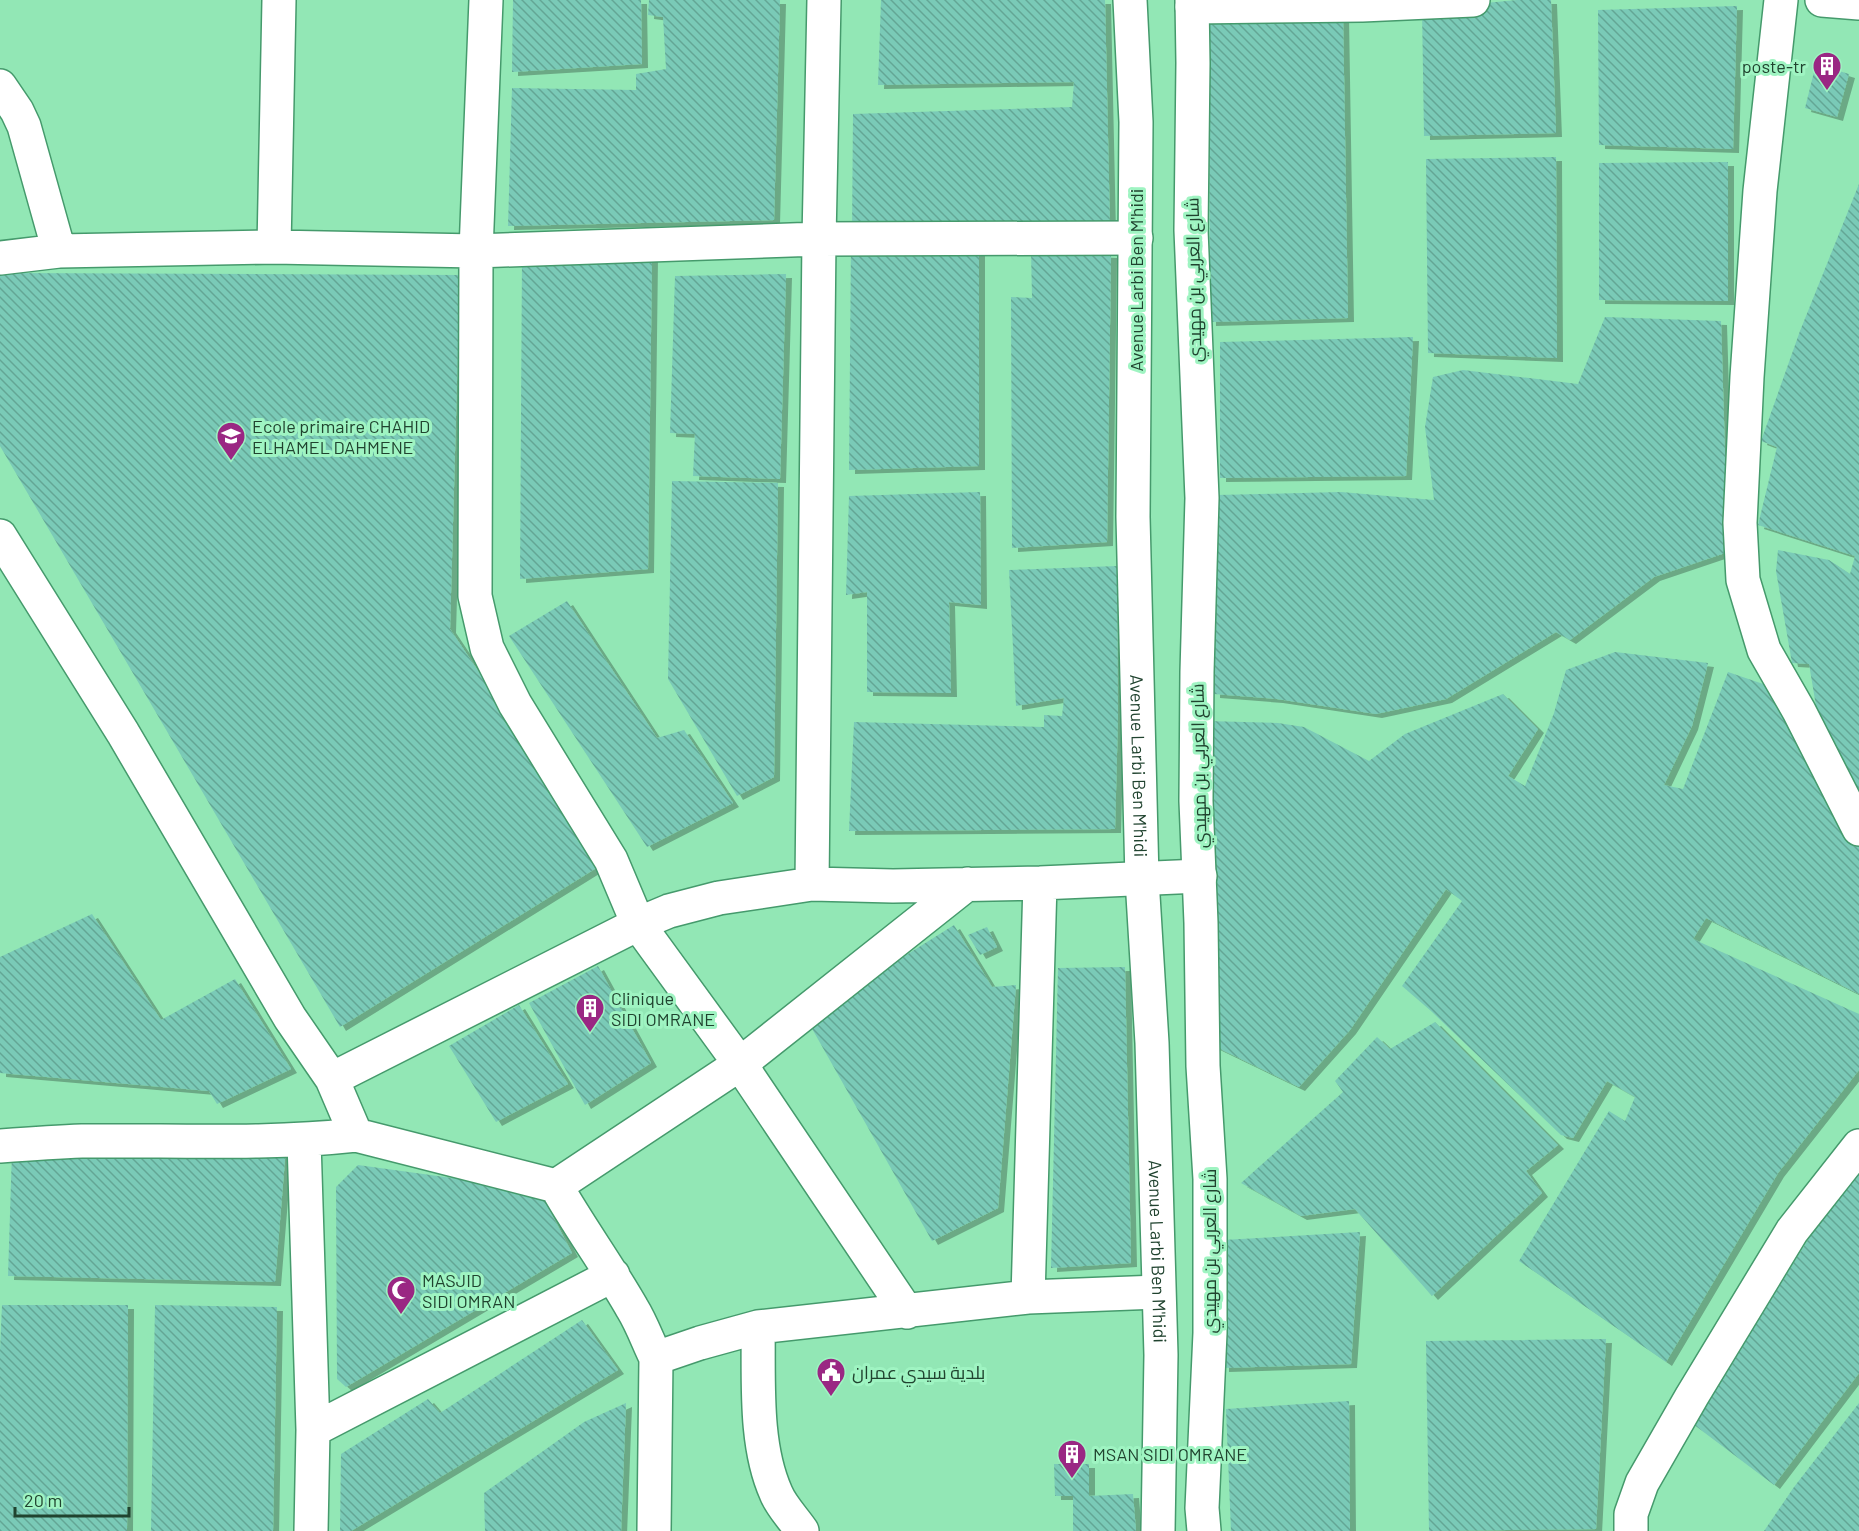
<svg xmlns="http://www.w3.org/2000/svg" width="1859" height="1531" font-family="Barlow,Cairo,sans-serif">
<defs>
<pattern id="building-back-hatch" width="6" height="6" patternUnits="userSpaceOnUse" patternTransform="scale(1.5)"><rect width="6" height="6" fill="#7acab7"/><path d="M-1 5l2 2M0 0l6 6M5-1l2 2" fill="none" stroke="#64a695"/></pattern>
<filter id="shadow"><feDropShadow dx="6" dy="4" stdDeviation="0" flood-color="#0004"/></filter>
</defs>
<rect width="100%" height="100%" fill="#92e7b5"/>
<!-- building -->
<path fill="url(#building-back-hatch)" filter="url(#shadow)" d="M513 0H641L642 64 512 72Z
M649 0H780L774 220 508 226 512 88 636 90V74L666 69 663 17 648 15Z
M881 0H1105L1110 229 852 233 853 114 1072 107 1074 82 878 85Z
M1517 0H1551L1556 133 1424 136 1422 9Z
M1737 6 1733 149 1599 145 1598 10Z
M1343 13 1348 318 1210 322 1209 20Z
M1816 64 1849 74 1837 117 1805 108Z
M1556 157 1557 358 1428 353 1426 159Z
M1728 162V301L1599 300V163Z
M1859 184V814L1818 718 1809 664 1792 663 1776 571 1778 550 1829 560 1850 574 1855 556 1758 525 1777 447 1761 441 1800 331Z
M851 244 979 246V466L849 470Z
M1031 250 1111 254 1107 542 1012 548 1011 297 1032 298Z
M652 255 648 569 520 579 522 257Z
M0 273 460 275 450 629 606 862 340 1027 0 446Z
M786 274 780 479 693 476 695 434 670 433 675 276Z
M1605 317 1721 321 1728 552 1654 577 1570 640 1556 632 1446 699 1376 714 1277 699 1214 694 1217 495 1341 492 1434 500 1425 427 1433 377 1463 370 1578 384Z
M1413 337 1406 476 1220 478V342Z
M672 481 778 483 774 777 737 796 668 679Z
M980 492 981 605 949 602 951 693 867 692V592L846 595 849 496Z
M1117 566 1118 716 1115 829 849 831 854 722 1044 727V715L1062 716 1064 698 1016 706 1009 570Z
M567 601 657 738 684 730 733 803 647 847 509 636Z
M1615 652 1708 663 1692 726 1664 785 1683 789 1728 672 1787 692 1859 842V994L1706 918 1693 939 1859 1014V1070L1778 1173 1666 1362 1519 1261 1609 1111 1625 1121 1635 1097 1607 1081 1573 1138 1561 1135 1431 1011 1402 986 1462 901 1446 889 1350 1030 1299 1087 1214 1046 1207 721 1278 723 1304 727 1369 761 1405 734 1503 694 1538 729 1508 776 1525 786 1554 713 1566 670Z
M92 914 161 1020 235 979 291 1069 217 1104 209 1091 0 1073V957Z
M954 925 992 987 1016 985 998 1208 932 1241 806 1018Z
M987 927 997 947 980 955 968 935Z
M598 966 651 1063 585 1105 529 1003Z
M1125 967 1131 1263 1051 1268 1058 968Z
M519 1005 568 1084 496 1122 449 1046Z
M1435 1022 1558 1145 1526 1171 1542 1193 1432 1296 1355 1209 1301 1216 1241 1183 1343 1092 1335 1081 1377 1037 1390 1049Z
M286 1147 275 1282 8 1276 12 1151Z
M1859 1158V1373L1774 1485 1693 1424Z
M358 1165 539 1190 572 1253 346 1387 337 1379 336 1187Z
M1360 1232 1351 1364 1223 1368V1240Z
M2 1305H128L127 1531H0V1351Z
M155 1305 277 1307 273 1531H151Z
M582 1320 618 1370 351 1531H340L341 1454 428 1399 440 1413Z
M1606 1339 1596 1529 1429 1531 1426 1341Z
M1349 1401 1350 1531H1231L1226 1409Z
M626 1403 621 1531H485L484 1493 584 1422Z
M1859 1403V1531H1764L1794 1487Z
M1054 1464H1089V1496L1133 1494 1136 1531H1073V1496H1055Z"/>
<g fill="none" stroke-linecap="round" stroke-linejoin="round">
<!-- minor casing -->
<g stroke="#459a6c" stroke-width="36">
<path id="minor" d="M486 0 476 251 475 596 487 648 515 704 611 860 638 924 669 911 719 898 812 884 893 886 1040 883 1200 876
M1781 0 1760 191 1747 377 1740 523 1743 580 1764 650 1799 711 1859 829
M1822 0 1859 3
M1192 7 1362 5 1473 0
M0 86 17 111 24 126 59 251
M274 247 279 0
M0 258 59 251 274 247 476 251 819 239 1136 238
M0 536 123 733 290 1018 332 1079
M812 884 819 239 824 0
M304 1141 313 1430 311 1531
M0 1146C27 1144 55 1142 82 1141 174 1140 265 1145 356 1135
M556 1186 740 1064 967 884
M1028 1297 1040 883
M907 1312 740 1064 638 924 332 1079 356 1135 556 1186C580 1228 608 1266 632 1308 642 1324 648 1342 656 1358L700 1343 758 1327 1028 1297 1158 1292
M758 1327C759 1379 754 1444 776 1493 781 1506 794 1519 802 1531
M313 1430 613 1275
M654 1531 656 1358
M1631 1531V1514L1642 1483 1692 1396 1792 1231 1859 1146"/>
</g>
<!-- secondary casing -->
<g stroke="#459a6c" stroke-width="36">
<g id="secondary">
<path id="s1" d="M1130 0 1136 122 1133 517 1142 879 1152 1043 1161 1355 1158 1531"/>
<path d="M1192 0 1193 63 1191 230 1202 498 1197 672 1196 801 1201 923 1203 1066 1210 1179V1333L1202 1508 1204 1531"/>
</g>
</g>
<!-- minor -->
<use href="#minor" stroke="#fff" stroke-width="33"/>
<!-- secondary -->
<use href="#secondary" stroke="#fff" stroke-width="33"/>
</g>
<!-- icons -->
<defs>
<g id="building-pin" transform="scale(1.5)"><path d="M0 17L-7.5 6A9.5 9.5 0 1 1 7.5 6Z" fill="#9a2783" stroke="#9ff4c2"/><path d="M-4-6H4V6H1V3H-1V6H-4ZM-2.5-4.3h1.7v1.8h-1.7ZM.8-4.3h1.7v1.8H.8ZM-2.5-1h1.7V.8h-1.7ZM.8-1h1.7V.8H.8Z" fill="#fff"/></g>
<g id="school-pin" transform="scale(1.5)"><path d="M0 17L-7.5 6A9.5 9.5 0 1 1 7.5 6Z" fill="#9a2783" stroke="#9ff4c2"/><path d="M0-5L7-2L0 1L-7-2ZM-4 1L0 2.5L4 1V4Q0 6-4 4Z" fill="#fff"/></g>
<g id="mosque-pin" transform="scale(1.5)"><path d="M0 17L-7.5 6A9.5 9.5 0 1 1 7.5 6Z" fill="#9a2783" stroke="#9ff4c2"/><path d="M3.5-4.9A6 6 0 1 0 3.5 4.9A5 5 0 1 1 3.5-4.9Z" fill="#fff"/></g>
<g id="civic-pin" transform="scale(1.5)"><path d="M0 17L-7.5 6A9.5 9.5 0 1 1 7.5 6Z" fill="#9a2783" stroke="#9ff4c2"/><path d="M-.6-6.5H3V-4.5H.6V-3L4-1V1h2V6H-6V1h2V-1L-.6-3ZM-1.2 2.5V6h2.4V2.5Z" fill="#fff"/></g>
</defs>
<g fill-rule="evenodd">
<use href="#building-pin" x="1827" y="66"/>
<use href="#school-pin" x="231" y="436"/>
<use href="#building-pin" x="590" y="1008"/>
<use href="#mosque-pin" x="401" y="1290"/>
<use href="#civic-pin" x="831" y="1372"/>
<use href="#building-pin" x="1072" y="1454"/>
</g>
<g text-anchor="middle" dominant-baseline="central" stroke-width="6" stroke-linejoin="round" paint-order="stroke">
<!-- poi labels -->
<g font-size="18" fill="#20432f" stroke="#9ff4c2" text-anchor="start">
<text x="1806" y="66" text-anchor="end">poste-tr</text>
<text x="252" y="426">Ecole primaire CHAHID<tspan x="252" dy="21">ELHAMEL DAHMENE</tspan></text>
<text x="611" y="998">Clinique<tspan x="611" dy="21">SIDI OMRANE</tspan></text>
<text x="422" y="1280">MASJID<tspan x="422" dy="21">SIDI OMRAN</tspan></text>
<text x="852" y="1372">بلدية سيدي عمران</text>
<text x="1093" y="1454">MSAN SIDI OMRANE</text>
</g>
<!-- street labels -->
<g font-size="18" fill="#20432f" stroke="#9ff4c2">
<text transform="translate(1136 280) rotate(-90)">Avenue Larbi Ben M'hidi</text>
<text transform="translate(1193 280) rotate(-91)">شارع العربي بن مهيدي</text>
<text stroke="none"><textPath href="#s1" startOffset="766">Avenue Larbi Ben M'hidi</textPath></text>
<text transform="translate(1198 766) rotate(-91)">شارع العربي بن مهيدي</text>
<text stroke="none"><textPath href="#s1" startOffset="1252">Avenue Larbi Ben M'hidi</textPath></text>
<text transform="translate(1209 1251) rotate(-90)">شارع العربي بن مهيدي</text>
</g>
</g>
<!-- scale -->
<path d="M15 1507v9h114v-9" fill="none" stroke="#20432f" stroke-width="3"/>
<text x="24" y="1507" font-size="18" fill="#20432f" stroke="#9ff4c2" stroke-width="4.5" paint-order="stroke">20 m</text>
</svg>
